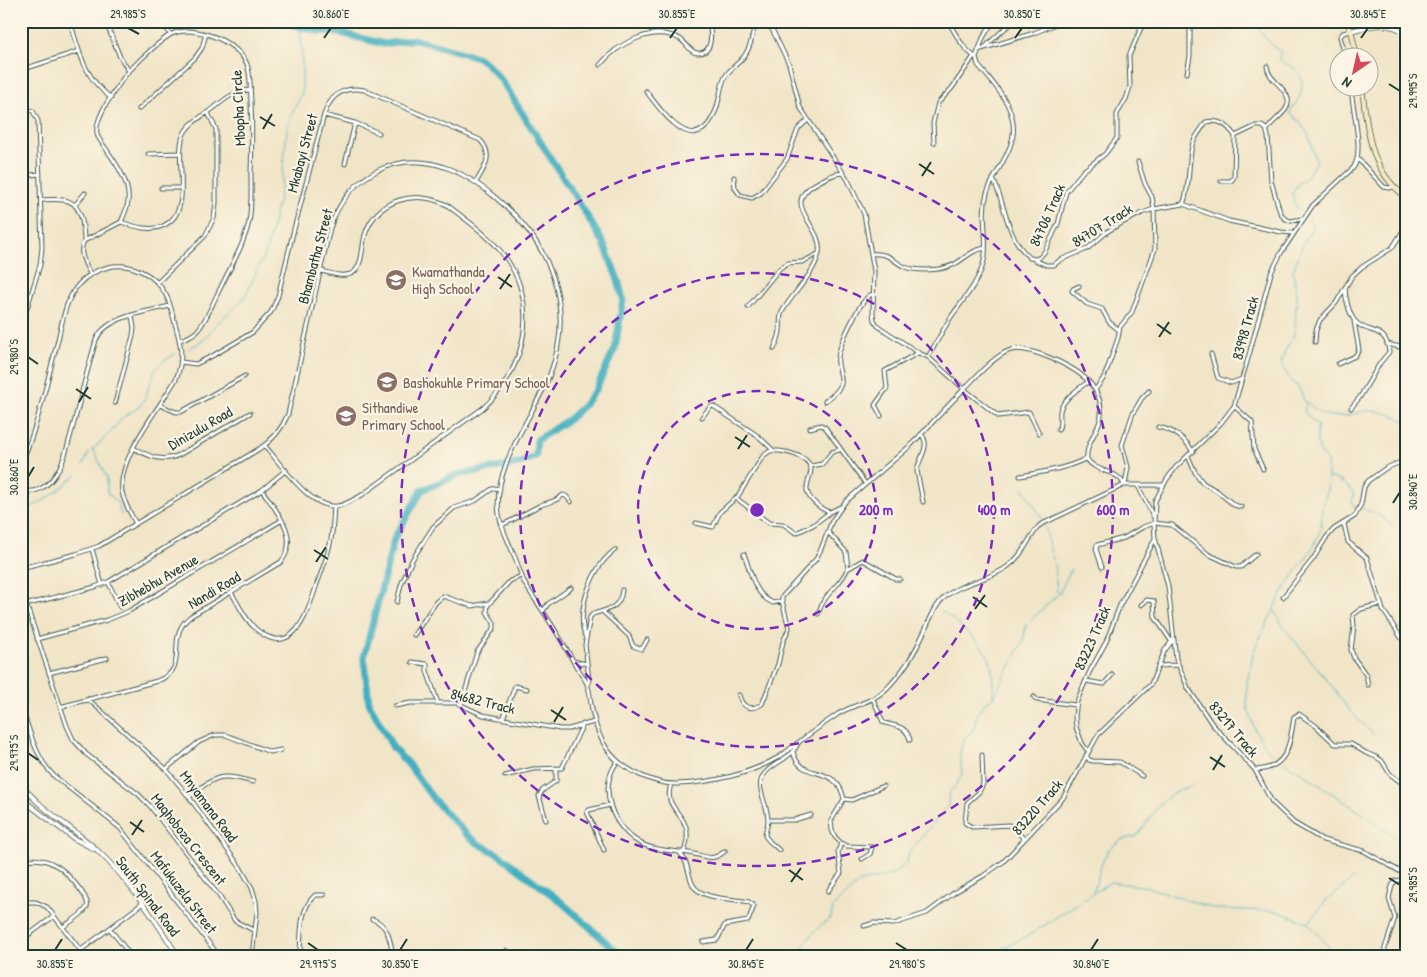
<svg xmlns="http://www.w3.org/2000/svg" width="1427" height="977" font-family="'Patrick Hand',sans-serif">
<rect width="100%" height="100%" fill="#fcf5e5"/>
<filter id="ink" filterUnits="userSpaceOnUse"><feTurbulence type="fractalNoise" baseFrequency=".02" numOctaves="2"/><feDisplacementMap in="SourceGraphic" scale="10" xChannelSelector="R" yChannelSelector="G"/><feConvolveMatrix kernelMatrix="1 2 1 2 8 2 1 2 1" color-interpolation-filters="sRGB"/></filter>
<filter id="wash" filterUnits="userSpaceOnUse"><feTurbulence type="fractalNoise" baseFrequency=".0096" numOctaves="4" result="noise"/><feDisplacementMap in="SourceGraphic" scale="20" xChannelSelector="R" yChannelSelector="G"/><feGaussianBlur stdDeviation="1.12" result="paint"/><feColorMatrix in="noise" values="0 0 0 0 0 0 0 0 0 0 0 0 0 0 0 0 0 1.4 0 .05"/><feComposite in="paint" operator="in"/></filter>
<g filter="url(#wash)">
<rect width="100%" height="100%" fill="#f1e5c8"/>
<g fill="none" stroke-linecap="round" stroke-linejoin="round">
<!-- stream -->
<path stroke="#41afbf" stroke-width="1" d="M1256 21C1261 34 1269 44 1281 52L1279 56 1280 60C1295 68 1305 73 1301 92 1300 100 1292 106 1290 113L1300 122 1308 134 1316 161 1304 181 1299 182 1292 194 1296 207 1301 211
M1310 218 1312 229 1303 244 1293 271 1297 296 1295 327 1293 338 1286 349 1281 363 1289 378 1294 384 1298 386 1306 404 1304 411 1311 420 1318 425C1315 438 1317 452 1327 461L1328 477C1341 481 1347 483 1354 495L1352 502 1354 507 1357 508
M189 349 206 338 214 326 243 300 267 249 281 190 287 129 291 115 302 94V55L300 26
M1306 402C1312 405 1316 412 1322 414 1342 420 1350 413 1368 411 1382 410 1394 416 1406 421
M93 449 107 478V492L118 504 121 515
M83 465 89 453 112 431 122 418 139 407 144 400 155 370 166 359 176 354
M1023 488 1044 521
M1361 508C1370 511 1377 513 1384 519 1392 525 1397 533 1406 538
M21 510C44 504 59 490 76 475
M1045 525 1049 546 1054 563 1057 592
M941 611C952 617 959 625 968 633 993 656 993 663 993 696
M1275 611 1284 628 1320 671 1351 712 1374 735
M1278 760 1267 749 1255 730 1247 706V683L1254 650 1283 591 1314 546 1321 528 1322 507 1327 491 1328 478
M1283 762C1302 771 1318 784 1336 796 1360 812 1383 827 1406 846
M1093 893 1102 863 1109 849 1121 840 1137 836 1160 804 1174 792 1193 785
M1308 923 1327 900 1354 878
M802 956 800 953C807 937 817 928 831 918L833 907 860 882 891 875 907 863 909 852 948 806 949 793 957 784 962 774 960 751 965 738 974 728 977 715 982 706 993 697 1006 673 1023 642 1026 625 1060 592 1071 569
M930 956 943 950 969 956
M971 956 997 951 1031 934 1110 882 1147 887 1215 909 1276 911 1308 923 1337 956"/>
<!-- river -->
<path stroke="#41afbf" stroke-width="7" d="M279 21 318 31 340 33 384 44 414 39 477 57 487 64 502 81 584 211 604 244 618 280 623 299 615 349 596 389 584 405 569 419 537 440 536 456 518 464 457 475 422 490 394 539 364 657 369 703 393 748 408 764 434 800 467 835 477 843 498 854 559 900 622 956"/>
</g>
</g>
<g filter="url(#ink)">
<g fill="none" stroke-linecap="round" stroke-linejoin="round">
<!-- minor casing -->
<g stroke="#3e564a" stroke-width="5">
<path id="minor" d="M70 21C80 53 83 76 111 98
M163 21 170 34
M768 21 789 64 800 107 848 180 864 214 874 271 873 313 874 320 878 326 887 332 919 353 928 357
M948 21C955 33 964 51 976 57L978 65C991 81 1011 101 1013 123 1017 148 995 170 987 193 980 216 989 239 984 261 979 282 963 300 951 317 943 330 936 343 928 357L964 389C975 378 996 354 1011 350 1028 345 1072 366 1085 378 1094 386 1100 397 1101 408 1104 427 1085 440 1087 459 1095 473 1118 469 1124 485
M109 30 120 57 129 71
M985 47 1003 30 1015 21
M978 50 1034 33 1063 21
M976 57 983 38 993 21
M1346 58 1340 37 1343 33 1351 31
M600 65C617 44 653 24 680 39 687 43 690 53 698 53 714 54 711 31 709 21
M21 70 79 51
M1187 73 1190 56V21
M1351 88C1352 108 1365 153 1353 168L1313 205 1281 253 1271 273 1267 288 1249 355 1234 406 1221 423 1176 467 1167 479 1155 501 1154 523 1155 538 1168 586 1176 659 1188 688 1212 724 1255 770 1272 802 1294 823 1323 840 1364 851 1406 875
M646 91C664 115 696 160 716 110 720 99 720 87 725 77 729 70 735 66 741 60 750 51 754 34 754 21
M21 107 33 111 38 121 42 248 40 265 21 328
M139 109 195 58 202 48 206 34
M324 115 355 123 379 133
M1267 130C1272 120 1291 111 1288 99 1285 86 1268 80 1267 66
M934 143 933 123 938 103 952 88 974 56
M148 154 180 153
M1358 159 1384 187 1389 188 1394 187
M345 164 355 123
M21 176 40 174
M734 177 735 188 740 195 752 198 761 193 787 159 798 129 808 120
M993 179C1007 207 1005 236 1030 258L1036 259 1040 257 1045 251 1058 224 1066 192 1083 171 1105 154 1117 138V114L1126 99 1130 87 1129 56 1144 21
M1221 181H1231L1234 177 1235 136 1256 126H1262L1266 129 1268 136 1271 181 1280 212 1284 218 1290 221 1302 219
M161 188H181
M41 200C62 199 76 196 82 220 83 227 84 233 84 240
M1183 204C1190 190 1188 162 1192 146 1194 137 1202 129 1206 122 1220 119 1227 125 1235 136
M75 205 85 193
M121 222C136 227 151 232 165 225 194 210 174 161 183 136 188 123 203 116 214 108 226 98 235 91 250 90
M871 254C895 252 894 267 913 269 926 271 943 270 955 264 967 257 970 251 985 248
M1035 260 1046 265H1054L1060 260 1087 249 1108 231 1122 223 1142 213 1154 209 1152 197 1145 184 1138 162
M90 274C85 263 78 253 84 241L121 222C124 215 127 209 128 202 131 179 110 156 98 137 91 121 115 91 124 77 132 67 161 39 172 34 194 24 237 41 247 64 251 75 250 89 251 101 252 125 252 149 251 173 251 189 252 206 249 222 243 248 228 271 217 295 211 307 206 321 197 331 192 336 186 338 180 340
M157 283 205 236 214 218 216 203V129L208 113
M1079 286 1073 289 1072 291 1087 304 1102 309 1109 322 1119 330
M1345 287C1345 297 1349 314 1355 321 1366 335 1387 325 1389 352L1380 363 1360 397 1351 408
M748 307 780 268 788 263 802 262 818 254
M1315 342 1316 330 1320 320 1336 303 1352 276 1362 267 1392 248 1406 226
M1387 344 1400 347 1406 345
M774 349C776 343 780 337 780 330 781 324 779 318 782 312 792 294 815 273 819 253 824 226 779 205 815 184 824 179 833 173 843 173
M1211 354 1218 378 1231 383 1242 379
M181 362 196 364 214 355 253 332 271 312 278 296 293 233 324 115C330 96 343 86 364 90L480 140C494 154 485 168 476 182
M1338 364 1355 356 1359 350 1354 321
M1403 386 1406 387
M1095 390 1103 379 1107 370 1118 338 1120 327 1132 312 1155 249 1154 209 1183 204 1229 221 1281 232 1292 233
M825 401C831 397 839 391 841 384 843 376 836 366 838 357 840 344 861 296 873 294
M115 403 133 336 134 328 132 316
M160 405 176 412H181L245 376
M1234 406 1252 422 1254 449 1263 469
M881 416 875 405 887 388 885 371 918 353
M702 417 710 407 713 406 758 436 773 450
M1158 427C1174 430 1185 438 1193 452
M810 428 821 425 825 427 865 483
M1058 430C1062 423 1059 418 1060 411 1062 400 1080 387 1088 382
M921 434C932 446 918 459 917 471L923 502
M265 446C281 464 310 509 337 506 346 505 354 499 362 495L483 408C527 369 541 301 502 253 487 234 466 220 447 205 416 189 376 199 365 235 362 246 363 264 354 272 345 279 331 273 321 271
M133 448C149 456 162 463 179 455L250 413
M1188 456 1195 472 1203 483 1217 491 1234 505 1241 507
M21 464C38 426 46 384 57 344 62 324 65 299 79 284 87 275 97 270 108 267 131 262 155 274 166 295 170 302 172 312 174 320 180 340 185 358 176 379 159 409 117 458 122 492 124 503 131 514 136 524
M811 466 822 464 832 452 839 450
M1020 476C1043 472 1066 469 1087 458
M1125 485 1128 467 1122 445 1133 413 1142 398 1149 391
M1138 486 1153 516
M21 489C35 496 48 486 56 474 66 459 69 439 74 423 81 395 88 368 96 340 106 316 146 312 170 306
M736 498 769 523 783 524 796 533 813 525 829 513
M696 523 713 527 720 512 738 496 763 456 770 451C782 450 809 455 811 469 811 476 806 483 807 490 808 499 821 510 830 512L840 507
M1344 524 1348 542 1367 558 1383 610 1406 645
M502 525C516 519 528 511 541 505 549 502 556 502 563 495L566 496 571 502
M92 549 102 585
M744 554C751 572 754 595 773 603L782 601
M1102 567 1096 549 1097 545 1124 538 1143 527 1154 523 1172 525 1208 554 1236 567H1241L1256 554
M21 568 76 554 99 546 259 449C273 440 282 429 288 414L330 228C347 176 397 148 450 169 467 176 482 186 496 198 550 242 576 306 550 374 533 417 492 466 499 514 501 528 508 540 513 553 518 563 520 574 525 584 532 596 541 607 548 619 558 634 567 650 576 666 580 672 584 677 587 684 590 690 590 697 591 704 594 722 599 740 611 754 625 771 656 785 678 784 710 783 750 774 777 758 785 754 791 747 799 742 812 732 825 723 838 714 858 702 873 704 891 684 905 669 916 651 924 632 929 622 933 610 940 602 957 582 986 582 1007 567 1024 555 1027 539 1040 525L1124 485H1163
M849 568 863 560 896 579H900
M108 582 120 607
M231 592C239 605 245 620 257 630 294 660 308 611 317 584 322 571 327 558 330 544 333 532 333 519 334 506
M1283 597 1313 559 1326 538 1334 529 1355 516 1361 504 1364 487 1368 481 1386 468 1406 460
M397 602 401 585 412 560 433 527 454 508 475 501 492 489 500 488
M26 604 67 726 73 739 86 754 138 794 150 806 219 896 235 921 255 931
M1141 605 1147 600 1154 601 1155 617 1171 641
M21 606 95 587 108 582 262 490 286 470
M543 611 548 604 571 588
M603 612 629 636 633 646 642 649 647 640
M818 614C825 591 840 587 848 568L846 552 828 532
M414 635 436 602 443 596 472 606 489 603
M37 639 107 620 129 611 282 520
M586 639C575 611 592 567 615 550
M573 661 587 664
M412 662 427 664V671L438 703
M1159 666 1178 665
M49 673 107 658
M1086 681 1104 684 1112 675
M588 685 589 680 585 645 590 617 593 614C608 609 620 609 622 590
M1368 685 1366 675 1354 658 1351 650 1354 626 1353 615 1361 609 1381 604
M739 695C742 708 751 711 762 704L778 664 783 642 789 628 782 601V597L816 559 821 549 832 521 845 502 910 446 964 389 998 416 1029 412 1039 433
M1034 697 1037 700 1076 705
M88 699 166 769 189 797 240 867 252 888 256 901 257 913 252 956
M873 699 883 722C894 727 906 724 910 740
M461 705 477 652 494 628V623L487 612 488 605 510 581 521 576
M21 706C30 731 35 757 54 776L120 828 219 956
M395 706 410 703H457L483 715 560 729H569L594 722
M60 707 157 681C193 668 162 638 191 616L281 562C301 537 276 511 262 490
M503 719 515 686 527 689
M1087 750 1082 743 1076 727 1075 716 1077 701 1090 671 1106 642 1120 605 1155 539
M793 751C799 783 837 762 844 799L831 821 832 830 835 837 841 843 847 846 872 847 870 854 862 859
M982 755 983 784 979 792 967 803 965 823 972 827 1009 825 1014 828 1024 839
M1086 755 1089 760 1093 761 1120 762 1142 776
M618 761C596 788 613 831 644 845 658 851 674 851 689 853 705 855 711 863 725 851
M166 769 199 742 215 735H226L270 752 281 750
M1255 770C1289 769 1290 742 1294 717L1299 714 1316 726 1335 744H1351L1366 753 1376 757 1382 761 1390 774 1406 786
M505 776 533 769 562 768 583 724
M671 784C661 815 698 812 684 852
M189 797C216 776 219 772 253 782
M844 799 852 800 883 786
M546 820 539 796 543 790 556 781V768
M768 820H794L811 815
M604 850 587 812 589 810 610 805
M779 850 770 842 765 836C765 830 768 826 768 820 767 796 747 782 776 764 785 758 794 753 799 742
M679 852C689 862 687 873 693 885 701 900 734 898 749 902L754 906 748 921 725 925 717 940 703 942
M21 861C33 858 45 859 55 865 64 869 91 898 87 907 83 915 70 922 63 927
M828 891 841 873 838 852 841 843
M21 902H36L47 907 85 956
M372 919C389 925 390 940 393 956
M864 926 874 923 894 924 927 913 955 892 983 876 1003 862 1063 798 1098 735 1151 684 1165 650 1173 640
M110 929 131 956
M30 934 54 916
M81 950 143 903
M300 956C301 934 299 910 315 895H324
M505 956 507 950
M1384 956 1385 948 1395 918 1389 898 1392 886 1395 881 1406 879"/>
</g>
<!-- tertiary casing -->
<g stroke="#3e564a" stroke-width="5.5">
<path id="tertiary" d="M1351 31C1371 25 1388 21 1406 33
M21 784C41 810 72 827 96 849 129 880 154 918 178 956
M21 797 27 803 73 838 94 849"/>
</g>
<!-- secondary casing -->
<g stroke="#3e564a" stroke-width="6">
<path id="secondary" d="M1347 21 1352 34 1357 58
M1362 88C1368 131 1368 168 1406 197"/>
</g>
<!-- minor -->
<use href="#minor" stroke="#fff" stroke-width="3"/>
<!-- tertiary -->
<use href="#tertiary" stroke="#fff" stroke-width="4"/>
<!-- secondary -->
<use href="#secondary" stroke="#f7e8c3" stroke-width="4.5"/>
</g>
</g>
<!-- ticks -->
<path fill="none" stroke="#1f3d34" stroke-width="2" d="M128 28 139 34M324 38 331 28M670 38 677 28M1015 38 1022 28M1361 38 1368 28M1389 84 1400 91M260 117 275 126M263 129 272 114M919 164 934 174M922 176 931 162M498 277 512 287M500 289 510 274M1157 324 1171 334M1159 337 1169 322M28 357 38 364M76 389 91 399M79 402 88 387M735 437 750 447M738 449 747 435M28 477 34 467M1393 503 1400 492M314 550 328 559M316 562 326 547M973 597 987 607M975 609 985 595M551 710 566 720M554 722 563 707M28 753 38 760M1210 757 1225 767M1213 770 1222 755M130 822 144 832M132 835 142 820M789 870 803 880M1389 878 1400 885M791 882 801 868M308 943 318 950M896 943 907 950M55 950 62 939M400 950 407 939M746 950 753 939M1091 950 1098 939"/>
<!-- distance rings -->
<g fill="none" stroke="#7b2cbf" stroke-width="2.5" stroke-dasharray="9 6">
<circle cx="757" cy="510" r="119"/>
<circle cx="757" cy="510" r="237"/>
<circle cx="757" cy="510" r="356"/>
</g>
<!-- icons -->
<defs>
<g id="school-disc" transform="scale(1.125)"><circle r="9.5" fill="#8d6e63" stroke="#fcf5e5"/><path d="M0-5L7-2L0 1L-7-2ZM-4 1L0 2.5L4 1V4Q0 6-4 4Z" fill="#fff"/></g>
</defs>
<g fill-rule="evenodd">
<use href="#school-disc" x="396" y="280"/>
<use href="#school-disc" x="387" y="382"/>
<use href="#school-disc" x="346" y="416"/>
</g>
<g text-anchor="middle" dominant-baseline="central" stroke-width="4.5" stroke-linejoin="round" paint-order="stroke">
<!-- street labels -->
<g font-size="15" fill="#1f3d34" stroke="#fcf5e5">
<text transform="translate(238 108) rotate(-93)">Mbopha Circle</text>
<text transform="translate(302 153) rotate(-75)">Mkabayi Street</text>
<text transform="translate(1047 215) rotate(-66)">84706 Track</text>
<text transform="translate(1102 225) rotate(-32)">84707 Track</text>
<text transform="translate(315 256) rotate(-75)">Bhambatha Street</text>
<text transform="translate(1245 328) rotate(-75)">83998 Track</text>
<text transform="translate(200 428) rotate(-30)">Dinizulu Road</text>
<text transform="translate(158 580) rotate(-30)">Zibhebhu Avenue</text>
<text transform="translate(214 590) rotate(-31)">Nandi Road</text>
<text transform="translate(1092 638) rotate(-66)">83223 Track</text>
<text transform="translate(483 701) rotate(14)">84682 Track</text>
<text transform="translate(1234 729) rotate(50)">83217 Track</text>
<text transform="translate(209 806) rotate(53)">Mnyamana Road</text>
<text transform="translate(1037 807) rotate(-49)">83220 Track</text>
<text transform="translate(189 839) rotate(52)">Maqhoboza Crescent</text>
<text transform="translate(184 892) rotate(53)">Mafukuzela Street</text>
<text transform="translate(148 896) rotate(53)">South Spinal Road</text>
</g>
<!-- education labels -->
<g font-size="15" fill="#785e54" stroke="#fcf5e5" text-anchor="start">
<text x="412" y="271">Kwamathanda<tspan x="412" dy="17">High School</tspan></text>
<text x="403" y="382">Bashokuhle Primary School</text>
<text x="362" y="407">Sithandiwe<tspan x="362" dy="17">Primary School</tspan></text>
</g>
</g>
<circle cx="757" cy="510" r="8" fill="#7b2cbf" stroke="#fcf5e5" stroke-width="2.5"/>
<g font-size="15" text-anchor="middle" font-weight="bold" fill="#7b2cbf" stroke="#fcf5e5" stroke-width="4.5" stroke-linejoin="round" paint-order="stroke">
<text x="876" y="515">200 m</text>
<text x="994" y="515">400 m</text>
<text x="1113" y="515">600 m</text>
</g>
<!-- margin -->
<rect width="1427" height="977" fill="none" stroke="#fcf5e5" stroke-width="55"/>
<!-- north arrow -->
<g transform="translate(1354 72) rotate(214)"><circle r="24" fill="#fcf5e5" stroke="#a4ab9e"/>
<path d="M0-4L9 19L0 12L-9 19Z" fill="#d1495b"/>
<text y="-8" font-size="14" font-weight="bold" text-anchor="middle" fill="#1f3d34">N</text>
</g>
<rect x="28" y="28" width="1372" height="922" fill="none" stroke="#1f3d34" stroke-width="2"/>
<g font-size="12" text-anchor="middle" fill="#1f3d34">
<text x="128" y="18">29.985°S</text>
<text x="331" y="18">30.860°E</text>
<text x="677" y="18">30.855°E</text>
<text x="1022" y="18">30.850°E</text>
<text x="1368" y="18">30.845°E</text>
<text transform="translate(1413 91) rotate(-90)" y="4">29.995°S</text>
<text transform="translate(14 357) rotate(-90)" y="4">29.980°S</text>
<text transform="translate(14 477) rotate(-90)" y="4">30.860°E</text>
<text transform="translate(1413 492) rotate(-90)" y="4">30.840°E</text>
<text transform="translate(14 753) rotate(-90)" y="4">29.975°S</text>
<text transform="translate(1413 885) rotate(-90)" y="4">29.985°S</text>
<text x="55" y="968">30.855°E</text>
<text x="318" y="968">29.975°S</text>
<text x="400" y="968">30.850°E</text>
<text x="746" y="968">30.845°E</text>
<text x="907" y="968">29.980°S</text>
<text x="1091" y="968">30.840°E</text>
</g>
</svg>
